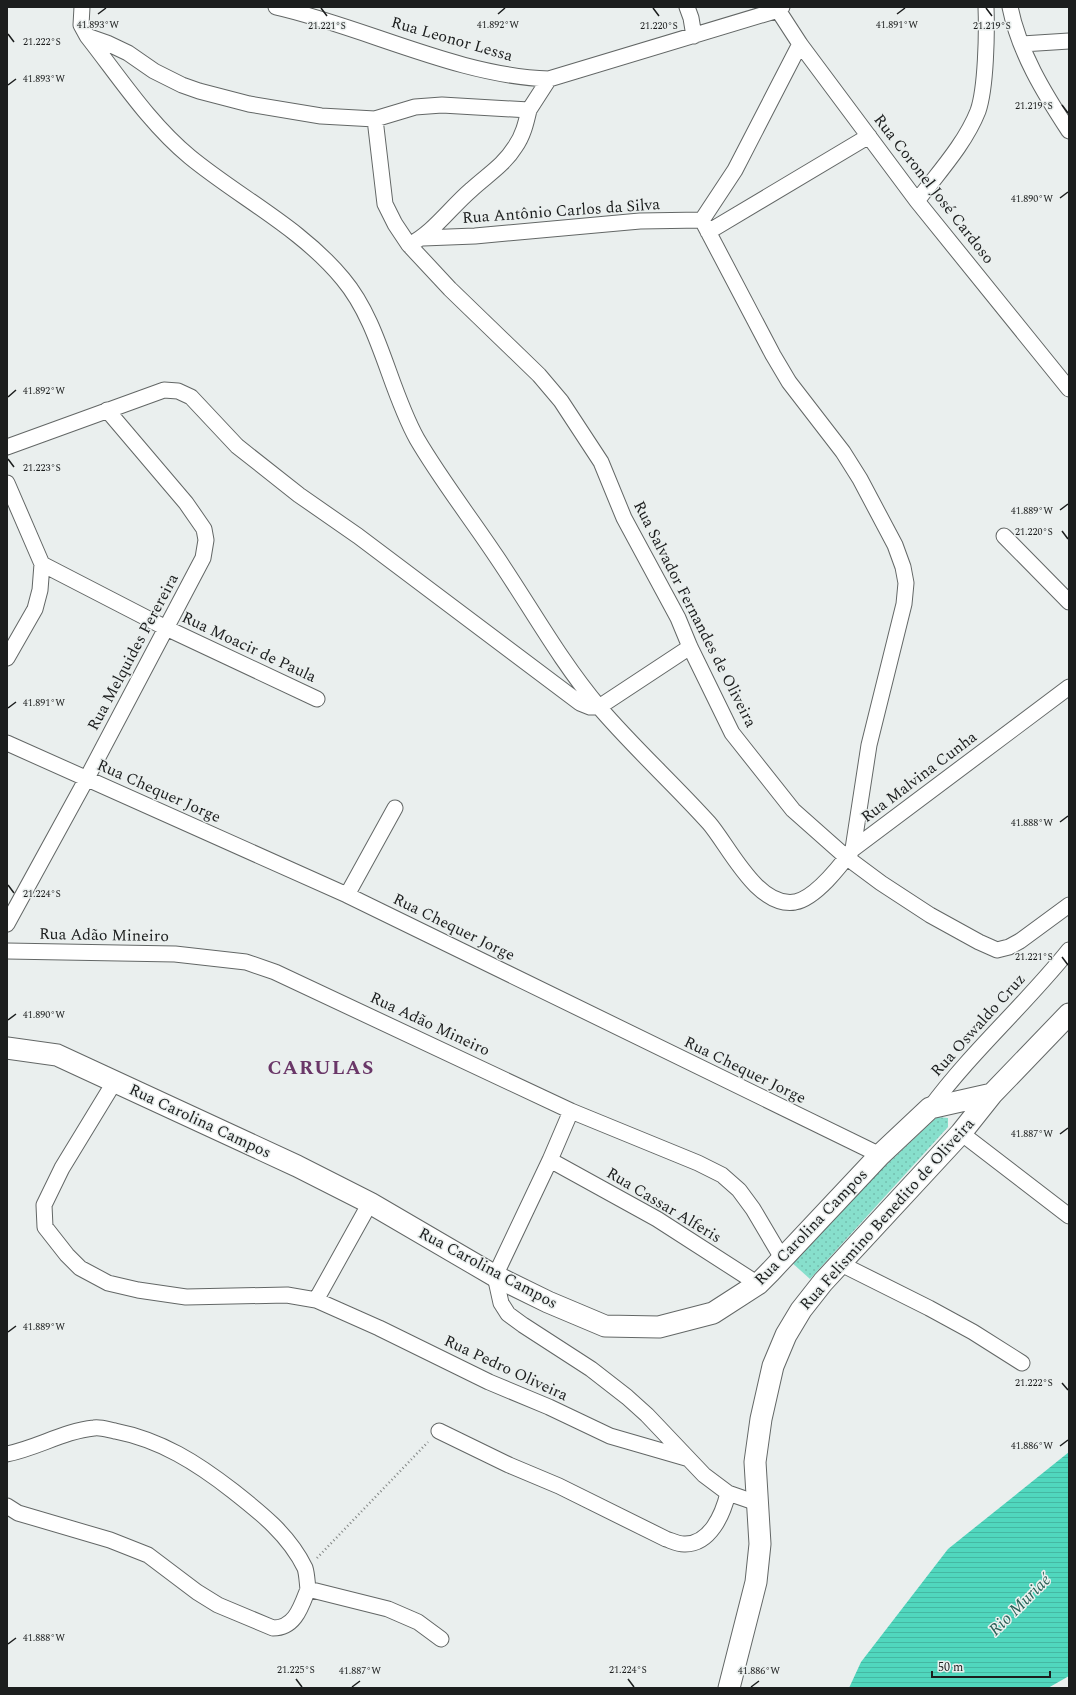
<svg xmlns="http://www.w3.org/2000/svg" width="1076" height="1695" font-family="Spectral,serif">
<defs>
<pattern id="grass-dots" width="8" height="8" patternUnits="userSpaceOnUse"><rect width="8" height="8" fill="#87dfcc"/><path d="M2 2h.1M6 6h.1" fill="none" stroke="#74bfaf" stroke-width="1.8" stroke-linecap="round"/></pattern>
<pattern id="water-rules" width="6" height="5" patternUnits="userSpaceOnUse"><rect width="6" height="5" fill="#50d7be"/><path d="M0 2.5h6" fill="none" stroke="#45b8a3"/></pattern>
</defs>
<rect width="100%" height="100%" fill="#eaefee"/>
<!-- grass -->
<path fill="url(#grass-dots)" d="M937 1117 948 1118V1127L810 1279 790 1261 862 1188Z"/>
<!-- water -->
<path fill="url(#water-rules)" d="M1069 1452V1676L1048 1688H849L861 1662 948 1549Z"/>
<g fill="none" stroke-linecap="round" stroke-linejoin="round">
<!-- street casing -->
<g stroke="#636766" stroke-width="17">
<path id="street" d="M82 7 81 25 87 36C120 78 149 123 190 157 240 198 301 228 343 279 380 323 389 389 417 439 441 480 470 517 496 556 530 606 560 661 599 707 634 748 673 783 709 823 729 846 757 908 795 902 816 898 841 865 853 849L1069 687
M276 7C365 27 458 76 549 79L778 10 782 7
M687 7 691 18 694 36
M776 7 800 44 917 201 1069 389
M1010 7C1019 52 1044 93 1069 131
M87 36 107 43 128 53 154 71 182 85 199 91 249 104 321 116 375 119 415 107 442 105 529 110 549 79
M800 44 735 170 702 220 773 355 789 382 843 452 860 479 895 545 903 567 906 583 904 604 869 745 853 849
M1022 44 1069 41
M375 119 385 204 395 224 409 245C434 232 450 208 471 190 486 176 504 165 515 147 523 136 526 123 529 110
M917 201C938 173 965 144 978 111 986 88 987 33 986 7
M708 232 869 136
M423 238 475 236 640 221 702 220
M409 245 450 289 539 375 561 401 601 462 624 518 678 618 690 647 732 733 793 810 846 857 881 883 930 915 979 942 997 950 1009 947 1020 941 1069 905
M7 447 164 390 178 391 191 397 237 446 299 495 358 536 580 703 590 707H599L690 647
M7 483 42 564 166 628 317 699
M1004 536 1069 602
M7 658 35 609 40 590 42 564
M7 743 347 895 880 1155
M347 895 395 808
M7 924 87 778 203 558 206 540 204 529 186 503 107 410
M7 951 175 954 246 962 275 972 571 1111 698 1163 722 1175 739 1190 753 1209 782 1258
M115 1081 62 1168 44 1205 45 1227 67 1255 80 1268 108 1283 138 1290 186 1297 287 1295 316 1300 379 1328 489 1382 549 1407 610 1436 686 1458
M930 1108C972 1051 1025 1005 1069 950
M571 1111 550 1160 495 1276 501 1303 508 1314 523 1325 591 1369 627 1397 647 1415 704 1475 728 1493 757 1503
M961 1133 1069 1216
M550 1160 657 1219 758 1284
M841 1264 929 1308 973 1332 1022 1363
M316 1300 370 1203
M439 1431 509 1465 559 1486 666 1539C672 1541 678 1544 684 1544 710 1545 723 1514 728 1493
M7 1454C37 1448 64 1431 94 1428 101 1427 109 1430 115 1431 161 1440 197 1463 233 1491 261 1513 289 1535 305 1568 307 1574 307 1582 308 1589L388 1609 418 1622 441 1639
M7 1506 18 1513 110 1540 148 1555 197 1592 218 1605 273 1628C295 1628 301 1607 308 1589"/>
</g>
<!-- secondary casing -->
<g stroke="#636766" stroke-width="23">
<path id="secondary" d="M7 1048 57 1055 297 1166 370 1203 495 1276 548 1302 605 1326 659 1327 713 1313 758 1284 770 1272 880 1155 930 1108 992 1094
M729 1688 756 1582 760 1544 755 1462 761 1419 773 1366 786 1335 801 1310 823 1282 961 1133 992 1094 1069 1014"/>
</g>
<!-- path -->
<path stroke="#808483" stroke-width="2.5" stroke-dasharray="1 3" stroke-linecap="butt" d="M317 1558 428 1442"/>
<!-- street -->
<use href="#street" stroke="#fff" stroke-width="15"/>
<!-- secondary -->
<use href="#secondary" stroke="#fff" stroke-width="21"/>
</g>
<!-- ticks -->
<path fill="none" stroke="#1c1e1e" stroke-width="1.5" d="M321 8 327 16M653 8 659 16M986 8 992 16M98 14 106 8M498 14 505 8M897 14 905 8M8 34 14 42M8 85 16 79M1062 105 1068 113M1060 198 1068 192M8 397 16 390M8 459 14 467M1060 510 1068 504M1062 531 1068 539M8 708 16 702M1060 822 1068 816M8 885 14 893M1062 957 1068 965M8 1020 16 1014M1060 1134 1068 1128M8 1332 16 1326M1062 1383 1068 1390M1060 1446 1068 1440M8 1644 16 1638M296 1679 302 1687M628 1679 634 1687M352 1687 360 1681M751 1687 759 1681"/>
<g text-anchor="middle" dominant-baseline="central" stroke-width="3" stroke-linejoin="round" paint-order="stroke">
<!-- street labels -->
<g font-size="16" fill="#1c1e1e" stroke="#eaefee">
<text transform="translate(452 39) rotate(16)">Rua Leonor Lessa</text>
<text transform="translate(934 189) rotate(52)">Rua Coronel José Cardoso</text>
<text transform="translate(561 211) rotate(-4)">Rua Antônio Carlos da Silva</text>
<text transform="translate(695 614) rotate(63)">Rua Salvador Fernandes de Oliveira</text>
<text transform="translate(249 647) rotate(25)">Rua Moacir de Paula</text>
<text transform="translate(133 652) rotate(-62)">Rua Melquides Perereira</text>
<text transform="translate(919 777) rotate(-37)">Rua Malvina Cunha</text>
<text transform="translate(159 791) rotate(24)">Rua Chequer Jorge</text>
<text transform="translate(454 927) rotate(26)">Rua Chequer Jorge</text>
<text transform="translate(104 935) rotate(1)">Rua Adão Mineiro</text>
<text transform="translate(430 1024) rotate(25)">Rua Adão Mineiro</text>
<text transform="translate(978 1025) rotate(-48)">Rua Oswaldo Cruz</text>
<text transform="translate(745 1070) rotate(26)">Rua Chequer Jorge</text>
<text transform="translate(200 1121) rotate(25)">Rua Carolina Campos</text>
<text transform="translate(664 1205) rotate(31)">Rua Cassar Alferis</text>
<text transform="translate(887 1214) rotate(-48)">Rua Felismino Benedito de Oliveira</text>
<text transform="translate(811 1227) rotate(-46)">Rua Carolina Campos</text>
<text transform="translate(488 1268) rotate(28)">Rua Carolina Campos</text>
<text transform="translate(506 1368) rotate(25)">Rua Pedro Oliveira</text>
</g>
<!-- water labels -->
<g font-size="17" font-style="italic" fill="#2b6157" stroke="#eaefee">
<text transform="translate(1020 1605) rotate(-45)">Rio Muriaé</text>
</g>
<!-- district labels -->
<g font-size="20" font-weight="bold" letter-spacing="1" fill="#6a3768" stroke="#eaefee">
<text x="321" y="1068">CARULAS</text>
</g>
</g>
<g font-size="10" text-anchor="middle" fill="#1c1e1e" stroke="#eaefee" stroke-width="3" stroke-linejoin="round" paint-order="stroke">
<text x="98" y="28">41.893°W</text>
<text x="498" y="28">41.892°W</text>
<text x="897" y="28">41.891°W</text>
<text x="659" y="29">21.220°S</text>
<text x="327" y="29">21.221°S</text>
<text x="992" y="29">21.219°S</text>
<text x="42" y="45">21.222°S</text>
<text x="44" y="82">41.893°W</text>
<text x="1034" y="109">21.219°S</text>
<text x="1032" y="202">41.890°W</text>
<text x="44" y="394">41.892°W</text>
<text x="42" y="471">21.223°S</text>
<text x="1032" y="514">41.889°W</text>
<text x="1034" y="535">21.220°S</text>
<text x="44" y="706">41.891°W</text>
<text x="1032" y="826">41.888°W</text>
<text x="42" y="897">21.224°S</text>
<text x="1034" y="960">21.221°S</text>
<text x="44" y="1018">41.890°W</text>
<text x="1032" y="1137">41.887°W</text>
<text x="44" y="1330">41.889°W</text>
<text x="1034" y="1386">21.222°S</text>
<text x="1032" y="1449">41.886°W</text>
<text x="44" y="1641">41.888°W</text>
<text x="296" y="1673">21.225°S</text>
<text x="628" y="1673">21.224°S</text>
<text x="360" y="1674">41.887°W</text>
<text x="759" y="1674">41.886°W</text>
</g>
<!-- border -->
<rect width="1076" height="1695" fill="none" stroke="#1c1e1e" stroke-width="16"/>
<!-- scale -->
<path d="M932 1671v6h118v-6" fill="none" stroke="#1c1e1e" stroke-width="2"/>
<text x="938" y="1671" font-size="12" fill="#1c1e1e" stroke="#eaefee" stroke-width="3" paint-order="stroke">50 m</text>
</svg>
